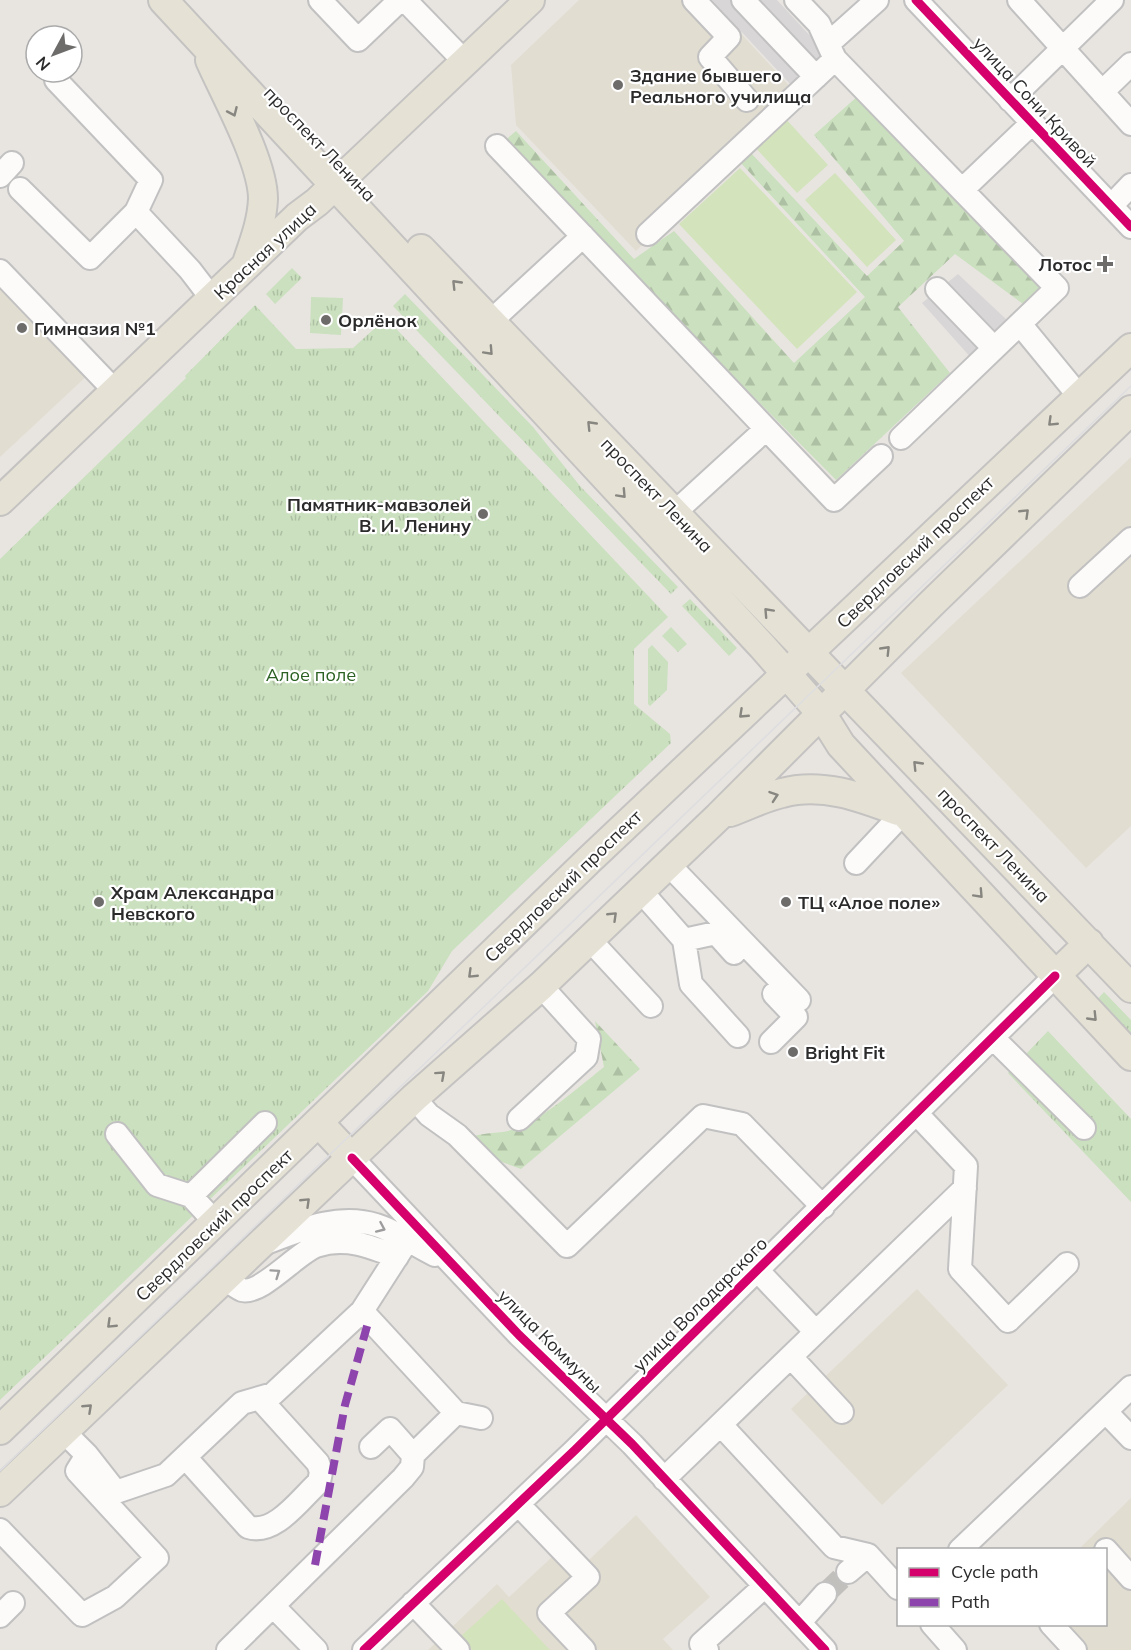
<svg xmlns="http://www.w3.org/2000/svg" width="1131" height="1650" font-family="Mulish,sans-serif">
<defs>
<pattern id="grass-tufts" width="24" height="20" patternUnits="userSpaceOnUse" patternTransform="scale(1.5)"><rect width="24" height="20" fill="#cae0be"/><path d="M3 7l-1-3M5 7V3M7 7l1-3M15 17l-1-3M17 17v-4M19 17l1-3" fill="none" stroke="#aec0a3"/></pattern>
<pattern id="forest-firs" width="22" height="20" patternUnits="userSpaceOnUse" patternTransform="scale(1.5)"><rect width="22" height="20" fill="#cae0be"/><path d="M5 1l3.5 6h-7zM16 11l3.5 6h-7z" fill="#aec0a3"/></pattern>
</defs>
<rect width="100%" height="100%" fill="#e8e5e1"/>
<!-- industrial -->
<path fill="#d9d6d8" d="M712 0H777L826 53 791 85Z
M958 274 1007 320 973 360 922 303Z"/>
<!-- education -->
<path fill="#e2ddd1" d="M579 0H710L795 92 636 251 516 125 511 65Z
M0 281 89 374 0 457Z
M1131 457V826L1086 868 901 673Z
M917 1289 1008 1385 882 1505 791 1409Z
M1131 1498V1650H1060L1036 1625 1106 1624V1550L1079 1549Z
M636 1515 710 1597 663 1639 673 1650H428L497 1584 509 1597 552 1557 571 1577Z"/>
<!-- grass -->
<path fill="url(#grass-tufts)" d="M292 268 302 278 275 304 266 294Z
M405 294 533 427 580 486 678 587 671 594 393 306Z
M311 297 343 298 341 335 310 333Z
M255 305 296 349 353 348 386 318 668 617 634 649V704L670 734 671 743 452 951 428 991 0 1400V559L186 378 185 376Z
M690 599 737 648 729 656 682 606Z
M671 627 687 644 678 652 662 636Z
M652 645 668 662 667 690 650 706 648 704V649Z
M1104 992 1131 1020V1040L1095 1002Z
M1048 1031 1131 1119V1202L1008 1073Z"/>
<!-- forest -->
<path fill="url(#forest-firs)" d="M859 95 1044 285 1023 304 955 254 898 307 950 373 836 480 502 143 516 131 634 259 674 231 794 363 865 297 739 161 750 152 867 276 904 241 814 135Z
M595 1021 640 1069 521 1169 494 1159 467 1139C481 1132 494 1134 508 1131 541 1122 577 1088 604 1067Z"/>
<!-- pitch -->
<path fill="#d3e3bc" d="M785 118 828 165 797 193 754 146Z
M740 168 857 292 797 349 679 224Z
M835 173 896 240 867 267 805 200Z
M502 1599 550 1650H472L460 1637Z"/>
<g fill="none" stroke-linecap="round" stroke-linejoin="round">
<!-- minor-tunnel -->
<path stroke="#c2c0bd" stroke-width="22" stroke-dasharray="22 11" stroke-linecap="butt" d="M825 1594 848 1572"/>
<!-- minor casing -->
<g stroke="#c2c1c1" stroke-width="26">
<path id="minor" d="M320 0 358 40 400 0
M405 0 465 62
M694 0 729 37 710 57 747 100
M743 0 816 77
M796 0 819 24 835 59 1057 288 901 438
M916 0 1131 227
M1019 0 1131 124
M829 43 877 0
M1102 92 1131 64
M1010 100 1112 0
M497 146 834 500 881 456
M0 176 12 163
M20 189 90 258 136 212 151 180 56 80
M962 190 1032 123
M1111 206 1131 185
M136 212 190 270 213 300
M648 234 835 59
M0 271 116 392
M937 289 994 348
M491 321 583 236
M1020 324 1079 396
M674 513 766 429
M1080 586 1131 539
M856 863 903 813
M668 864 799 1000
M640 890 684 940 691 984 738 1036
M589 939 651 1006
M684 940 716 933 734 953
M993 1038 1084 1128
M771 1042 796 1017 774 994
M414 1098 429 1115 457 1135 567 1246 703 1116 742 1124 823 1207
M917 1114 966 1166 960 1269 1008 1321 1067 1264
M519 1119 586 1057 589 1039 541 986
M117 1134 157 1185 191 1196 216 1223
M352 1158 519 1335 632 1444 825 1650
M191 1196 265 1123
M266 1243C300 1230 339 1213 376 1225 396 1231 416 1246 435 1255
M758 1271 816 1332
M226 1280C230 1282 237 1288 242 1290 261 1295 297 1253 316 1246 345 1236 370 1246 397 1257
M362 1311 405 1244
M791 1357 842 1412
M1106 1412 1131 1438
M456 1413 481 1418
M721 1425 834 1547 868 1555 898 1588
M63 1431 87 1455 116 1492 166 1475 242 1403 273 1394 362 1311 456 1413 413 1455 412 1467 403 1478 228 1650
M371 1447 390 1429 413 1455
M185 1457 248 1527C275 1536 301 1498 319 1482L321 1472 318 1463 260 1399
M664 1479 965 1188
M518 1504 588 1577 549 1613 584 1650
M0 1530 82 1615 115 1597 157 1558 77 1471 87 1455
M960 1550 1131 1387
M1106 1550 1131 1578
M848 1572 868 1555
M413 1603 458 1650
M273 1606 316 1650
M0 1616 13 1603
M800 1622 825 1594
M932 1624 955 1650
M1051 1624 1075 1650
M364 1650 575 1450 1055 976
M707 1650 701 1644 765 1586"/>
</g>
<!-- major casing -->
<g stroke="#c5c3c2" stroke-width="32">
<path id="major" d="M163 0 762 646 821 713 841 745 1131 1056
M210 60C226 96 263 162 263 199 262 222 254 242 247 263
M421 249 1131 988
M0 501 297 217 317 202 530 0
M730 812C747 806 764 797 782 793 822 782 861 797 898 811
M1055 976 1089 943
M319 1123 352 1158
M0 1430 589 860 1131 348
M0 1492 414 1098 541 986 719 816 932 603 1131 410"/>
</g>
<!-- minor -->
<use href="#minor" stroke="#fcfbfa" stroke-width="22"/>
<!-- major -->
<use href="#major" stroke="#e5e2d5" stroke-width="28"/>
<!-- tram -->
<path stroke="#dedddf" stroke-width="1.5" d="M0 1471 1131 386"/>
<!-- quiet -->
<path stroke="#8e44ad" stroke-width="8" stroke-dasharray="15 8" stroke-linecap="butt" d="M315 1565 345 1405 369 1319"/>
<!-- cycleway casing -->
<g stroke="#fff" stroke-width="13">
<path id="cycleway" d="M916 0 1131 227
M352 1158 519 1335 632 1444 825 1650
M364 1650 575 1450 1055 976"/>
</g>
<!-- cycleway -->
<use href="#cycleway" stroke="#d6006c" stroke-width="9"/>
</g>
<!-- one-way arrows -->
<defs><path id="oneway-chevron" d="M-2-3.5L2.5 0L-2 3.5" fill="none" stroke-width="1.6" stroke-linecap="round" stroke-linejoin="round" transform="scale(1.5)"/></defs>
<g stroke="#888680">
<use href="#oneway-chevron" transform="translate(233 112) rotate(66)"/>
<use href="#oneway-chevron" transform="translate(456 284) rotate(-134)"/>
<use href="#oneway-chevron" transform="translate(489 351) rotate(47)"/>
<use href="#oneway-chevron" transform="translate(1052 422) rotate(136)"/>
<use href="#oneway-chevron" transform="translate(591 425) rotate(-134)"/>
<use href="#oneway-chevron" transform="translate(622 494) rotate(47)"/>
<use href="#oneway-chevron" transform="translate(1025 513) rotate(-44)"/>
<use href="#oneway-chevron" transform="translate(768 612) rotate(-133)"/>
<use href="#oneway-chevron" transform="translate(886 650) rotate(-46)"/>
<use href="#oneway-chevron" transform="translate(743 714) rotate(137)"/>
<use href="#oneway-chevron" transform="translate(917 765) rotate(-134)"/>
<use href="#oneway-chevron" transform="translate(774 796) rotate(-19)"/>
<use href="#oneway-chevron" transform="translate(979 894) rotate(47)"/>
<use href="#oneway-chevron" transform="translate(613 916) rotate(-44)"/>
<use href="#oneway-chevron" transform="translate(472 974) rotate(136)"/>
<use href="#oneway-chevron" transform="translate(1093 1017) rotate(46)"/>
<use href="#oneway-chevron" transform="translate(441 1075) rotate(-42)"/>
<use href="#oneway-chevron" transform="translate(306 1202) rotate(-44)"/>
<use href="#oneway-chevron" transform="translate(111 1324) rotate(136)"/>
<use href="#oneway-chevron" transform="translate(88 1408) rotate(-43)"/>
</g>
<g stroke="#9e9d9d">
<use href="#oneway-chevron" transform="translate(381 1228) rotate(24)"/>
<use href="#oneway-chevron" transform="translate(276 1273) rotate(-35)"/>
</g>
<!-- markers -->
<g fill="#6d6c6b" stroke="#fff" stroke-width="2">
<circle cx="618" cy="85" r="6"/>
<path d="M1102 255h6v6h6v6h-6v6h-6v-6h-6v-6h6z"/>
<circle cx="326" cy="320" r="6"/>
<circle cx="22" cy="328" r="6"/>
<circle cx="483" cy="514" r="6"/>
<circle cx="99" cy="902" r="6"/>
<circle cx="786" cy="902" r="6"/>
<circle cx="793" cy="1052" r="6"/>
</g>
<g text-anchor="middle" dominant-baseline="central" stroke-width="4.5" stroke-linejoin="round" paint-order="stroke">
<!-- poi labels -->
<g font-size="18" font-weight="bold" fill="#2b2b2b" stroke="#fff" text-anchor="start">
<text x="630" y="75">Здание бывшего<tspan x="630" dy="21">Реального училища</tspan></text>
<text x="1092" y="264" text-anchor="end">Лотос</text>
<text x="338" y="320">Орлёнок</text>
<text x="34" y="328">Гимназия №1</text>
<text x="471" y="504" text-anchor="end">Памятник-мавзолей<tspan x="471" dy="21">В. И. Ленину</tspan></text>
<text x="111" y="892">Храм Александра<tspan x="111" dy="21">Невского</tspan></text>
<text x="798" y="902">ТЦ «Алое поле»</text>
<text x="805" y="1052">Bright Fit</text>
</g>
<!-- street labels -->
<g font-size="18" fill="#2b2b2b" stroke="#fff">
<text transform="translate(1035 102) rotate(47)">улица Сони Кривой</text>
<text transform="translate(320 144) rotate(46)">проспект Ленина</text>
<text transform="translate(265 251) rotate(-43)">Красная улица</text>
<text transform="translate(657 495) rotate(46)">проспект Ленина</text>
<text transform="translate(915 552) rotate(-44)">Свердловский проспект</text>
<text transform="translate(994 845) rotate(46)">проспект Ленина</text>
<text transform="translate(563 886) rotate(-44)">Свердловский проспект</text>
<text transform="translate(214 1225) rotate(-44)">Свердловский проспект</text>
<text transform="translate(700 1304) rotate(-45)">улица Володарского</text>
<text transform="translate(550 1341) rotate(45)">улица Коммуны</text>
</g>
<!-- park labels -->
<g font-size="18" fill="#2b6122" stroke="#fff">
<text x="311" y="674">Алое поле</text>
</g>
</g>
<!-- legend -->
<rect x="897" y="1548" width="210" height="78" fill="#ffffff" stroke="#aaaaaa" stroke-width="1.5"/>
<rect x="909" y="1568" width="30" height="9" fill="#d6006c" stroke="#aaaaaa" stroke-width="1.5"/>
<text x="951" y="1578" font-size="18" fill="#2b2b2b">Cycle path</text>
<rect x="909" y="1598" width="30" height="9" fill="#8e44ad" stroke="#aaaaaa" stroke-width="1.5"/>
<text x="951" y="1608" font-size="18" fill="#2b2b2b">Path</text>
<!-- north arrow -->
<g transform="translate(54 54) rotate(229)"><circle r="28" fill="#ffffff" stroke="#aaaaaa" stroke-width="1.5"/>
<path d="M0-4.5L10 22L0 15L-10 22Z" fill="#6d6c6b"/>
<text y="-9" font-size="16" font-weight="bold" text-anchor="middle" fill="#2b2b2b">N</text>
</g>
</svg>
